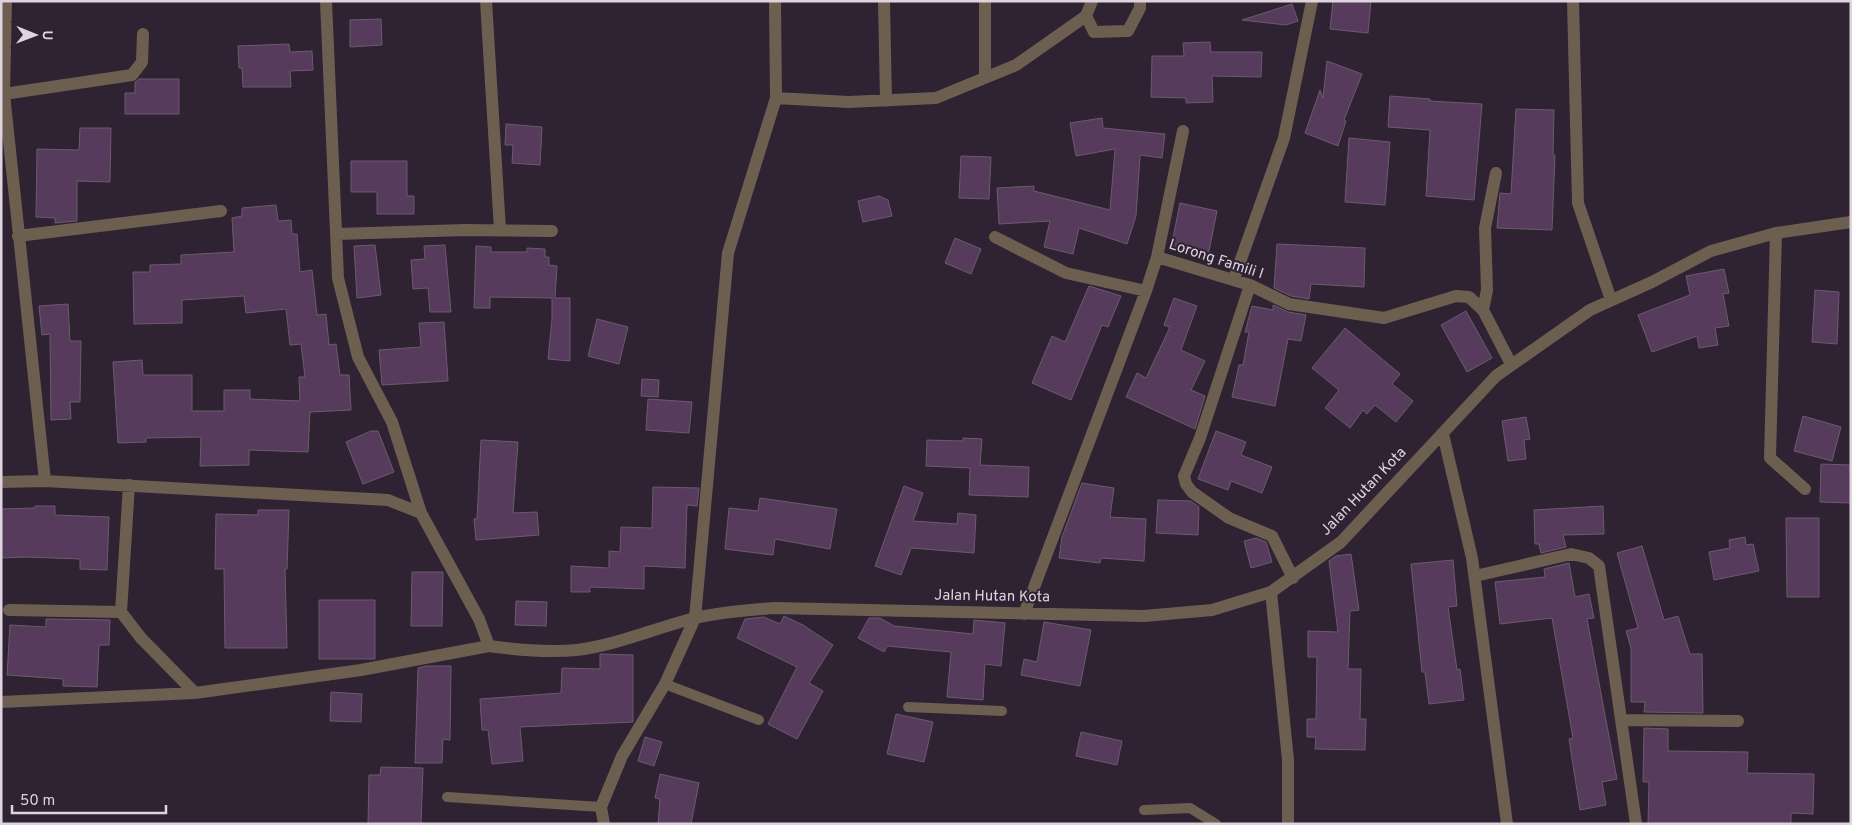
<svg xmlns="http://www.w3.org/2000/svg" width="1852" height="825" font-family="Overpass,sans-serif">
<rect width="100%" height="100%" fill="#2f2232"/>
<!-- building -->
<path fill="#573b5d" stroke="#6b5b6e" d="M1333 1H1371L1368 33 1330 29Z
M1292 4 1298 21 1286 25 1242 20Z
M381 19 382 45 350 47V20Z
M1210 42 1211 52H1262L1261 77 1212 76 1213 102 1186 103V98L1151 97 1152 56H1184L1183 43Z
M289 44 290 52 312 51 313 70 290 71 291 87H243L242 68H239L238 46Z
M1327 61 1362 74 1344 120 1346 121 1338 146 1305 133 1320 90 1323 98Z
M139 79H179V114H125V93H135V82Z
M1390 96 1430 99V101L1482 104 1474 200 1426 196 1430 130 1388 127Z
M1516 109 1554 110 1553 155H1555L1552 230 1497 228 1500 193 1511 194Z
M1102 118 1103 128 1165 134 1162 158 1140 155 1136 216 1127 244 1079 228 1073 254 1044 247 1050 221 999 224 997 188 1034 186V191L1110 210 1115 149 1076 156 1070 123Z
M506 124 542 127 540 165 512 163 513 145H505Z
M80 128H111L110 182 77 181V221L55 223V218L36 217 37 149 79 150Z
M1349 138 1390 142 1385 205 1345 202Z
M961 156 991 157 989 199 959 198Z
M351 161H407V196H414V214H377V192H351Z
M879 196 888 200 892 216 863 222 858 201Z
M1180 203 1217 211 1208 256 1171 248Z
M276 205 278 221 291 220 292 234H297L300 272 312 270 317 315 326 314 329 345 336 344 340 375H349L351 410 310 412 308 452 249 450V465L200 466 201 437 146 438V442L118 443 113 362 142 360 143 375H192V411H224V390H250V399L300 401 299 377H305L301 344 290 345 286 309 246 313 244 296 182 300V323L134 324 133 272H150V265L181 264V255L234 252 232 218 242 216V208Z
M955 238 981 249 971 274 945 263Z
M1277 244 1365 248 1364 287 1311 284 1309 299 1291 296 1274 288Z
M375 245 381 295 357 298 354 246Z
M445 245 451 312H430L428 288 413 289 411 260 425 259 424 246Z
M476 246 491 247V252H527V248L545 249V257H549V265L557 266 555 298H570V361L548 359 552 319V298L490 297V308H474Z
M1724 269 1729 293 1723 294 1729 326 1715 328 1718 345 1699 348 1697 336 1652 352 1638 315 1690 295 1686 276Z
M1089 286 1121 296 1108 327 1102 325 1071 400 1032 383 1052 336 1065 342Z
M1815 290 1839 292 1837 344 1812 342Z
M1174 298 1197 306 1181 350 1205 361 1191 390 1205 396 1195 429 1126 397 1137 373 1146 378 1170 327 1164 325Z
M68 304 70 341H81L80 402H70L71 419 51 420 50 334 42 335 39 306Z
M1273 305 1288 312 1306 315 1301 341 1288 339 1275 406 1232 397 1239 365H1243L1249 332H1245L1252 306 1273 310Z
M1466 311 1492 358 1467 372 1441 325Z
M597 319 628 327 619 364 588 356Z
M444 322 448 381 382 385 379 350 421 347 419 323Z
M1345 328 1400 374 1392 384 1413 401 1396 422 1375 405 1367 414 1363 410 1350 428 1325 408 1339 390 1312 368Z
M642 379 659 380 658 397 641 396Z
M648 399 692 402 689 433 646 430Z
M1803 416 1841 427 1832 461 1794 451Z
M1526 417 1530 439 1524 440 1526 459 1508 461 1502 421Z
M371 431H378L394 472 363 484 346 442Z
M1216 431 1246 442 1241 455 1272 467 1262 493 1231 481 1228 490 1198 479Z
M963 438 982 439 980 465 1029 467 1028 497 969 495 970 468 926 466 927 440 963 441Z
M481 440 518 442 513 513 537 512 539 535 476 540 474 519H477Z
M1821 464 1851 465V503L1820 502Z
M1082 483 1114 488 1110 517 1146 519 1144 561 1101 558 1100 563 1059 558 1062 537Z
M904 486 923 493 913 521 957 524 958 513 976 515 974 553 911 548 901 575 875 566Z
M653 487 699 488 697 506 687 505 685 568 644 566V589L590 587V592H571V566L609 568V551L620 552 621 527 652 528Z
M760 498 837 509 830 549 775 539 773 555 725 549 729 508 758 511Z
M1158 500 1191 501 1199 507 1198 535 1156 533Z
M35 506H55V515L109 517 107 570 80 569V559L26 557 1 558V509L35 508Z
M1603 506 1604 534 1563 535 1566 547 1541 553 1539 544H1535L1534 510Z
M258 510H289L287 569H285L287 648H225L224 569H215L216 514 258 515Z
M1786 518H1819V597H1787Z
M1745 537 1746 545 1753 544 1759 571 1714 580 1709 552 1730 548 1729 540Z
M1256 538 1266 542 1272 562 1251 568 1244 541Z
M1642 546 1664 620 1678 616 1690 654H1702L1703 713 1644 712 1645 702H1631V648L1626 631 1638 628 1617 553Z
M1351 554 1359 610 1350 611 1348 669H1361L1360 719H1366L1365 750 1315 749 1316 737H1307V719H1316L1317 657H1308V631L1338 632 1329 561 1336 556Z
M1453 560 1457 606 1448 607 1457 670 1460 669 1464 700 1429 704 1425 672H1422L1411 564Z
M1569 563 1575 597 1589 594 1594 618 1587 619 1617 779 1602 782 1606 805 1580 810 1569 739 1573 738 1552 618 1500 624 1495 582 1545 577 1544 569Z
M412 572H443L442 626H411Z
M319 600H375V659H319Z
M516 601 547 602 546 626 515 625Z
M784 616 803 625 833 645 809 683 823 691 797 739 768 724 797 667 737 638 745 619 764 617 780 624Z
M869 618H880L894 626 973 634 974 620 1005 623 1001 666 985 664 983 700 947 697 951 652 887 646 884 652 858 638Z
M46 619 110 620 109 645H99L97 687 63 686V679L7 675 10 625 46 627Z
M1044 622 1091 630 1080 686 1021 675 1024 659 1037 662Z
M600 654 633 655V722L520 727 523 761 492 764 488 730H482L480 699 561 693 562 668 600 669Z
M426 666H451L450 740 443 739 442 763H415L418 668Z
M331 692 362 694 361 722 330 721Z
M896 714 933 722 924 762 887 754Z
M1644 728 1668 729V751L1748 752 1747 773 1814 774 1813 814 1791 813V824H1648L1649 782H1643Z
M1081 732 1122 741 1117 765 1076 756Z
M645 737 662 742 654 766 638 761Z
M381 767 423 768 421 824H368L369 775H380Z
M660 774 699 783 691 824H658L660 799 655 798Z"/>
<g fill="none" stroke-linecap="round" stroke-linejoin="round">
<!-- service -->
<path stroke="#6d5f50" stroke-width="10" d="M665 684 759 720
M908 707 1002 711
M447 797 601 807
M1144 810 1190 808 1216 824"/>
<!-- minor -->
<path stroke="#6d5f50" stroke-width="12" d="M6 1 4 94 45 481
M326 1 338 278 358 357 392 422 421 513
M486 1 500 230
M775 1 776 98
M884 1 886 101
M1573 1 1578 203 1611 300
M1086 16 1094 32 1128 31 1140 8V1
M985 78V1
M4 94 132 75 142 62 143 34
M1776 233 1770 458 1805 489
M337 234 464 230 552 231
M18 236 221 211
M995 237 1066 273 1146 291
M1157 257 1250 285 1289 304 1384 318 1456 296 1469 297 1483 310 1511 364
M1234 279 1284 138 1312 1
M1250 285 1200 438 1184 476 1186 484 1192 492 1229 518 1272 536 1293 578
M1483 310 1487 290 1485 228 1496 173
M1443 434 1472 558 1507 824
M1 482 45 481 388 500 421 513 479 619 489 646C518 650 548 653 577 650 617 645 655 628 695 618 721 612 747 610 774 608L1144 616 1212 610 1271 592 1341 542 1496 376 1590 310 1652 282 1711 251 1776 233 1851 222
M129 485 121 612 141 638 195 693
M1475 576 1571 554 1589 558 1599 566 1636 824
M1271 592 1288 760V824
M9 610 121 612
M1024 614 1146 291 1157 257 1183 131
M1 702 195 693 361 670 489 646
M1622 720 1738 721
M604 824 601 807 622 756 665 684 695 618 728 253 776 98 848 102 936 98 1016 65 1086 16 1092 1"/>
</g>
<g text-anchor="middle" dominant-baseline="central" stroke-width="4" stroke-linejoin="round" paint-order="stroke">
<!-- street labels -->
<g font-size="15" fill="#ddd4df" stroke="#2f2232">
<text transform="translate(1216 260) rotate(18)">Lorong Famili I</text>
<text transform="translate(1364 492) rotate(-46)">Jalan Hutan Kota</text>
<text transform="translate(992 597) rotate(1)">Jalan Hutan Kota</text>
</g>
</g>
<!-- border -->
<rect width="1852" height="825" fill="none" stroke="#ddd4df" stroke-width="5"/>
<!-- north arrow -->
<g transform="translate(35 35) rotate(91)" stroke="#2f2232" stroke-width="4" paint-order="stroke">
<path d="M0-4L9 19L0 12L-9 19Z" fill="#ddd4df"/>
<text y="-8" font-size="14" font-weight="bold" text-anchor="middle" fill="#ddd4df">U</text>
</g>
<!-- scale -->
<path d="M12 805v8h154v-8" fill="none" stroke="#ddd4df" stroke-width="2.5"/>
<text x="20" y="805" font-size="15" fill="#ddd4df" stroke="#2f2232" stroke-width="4" paint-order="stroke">50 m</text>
</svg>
